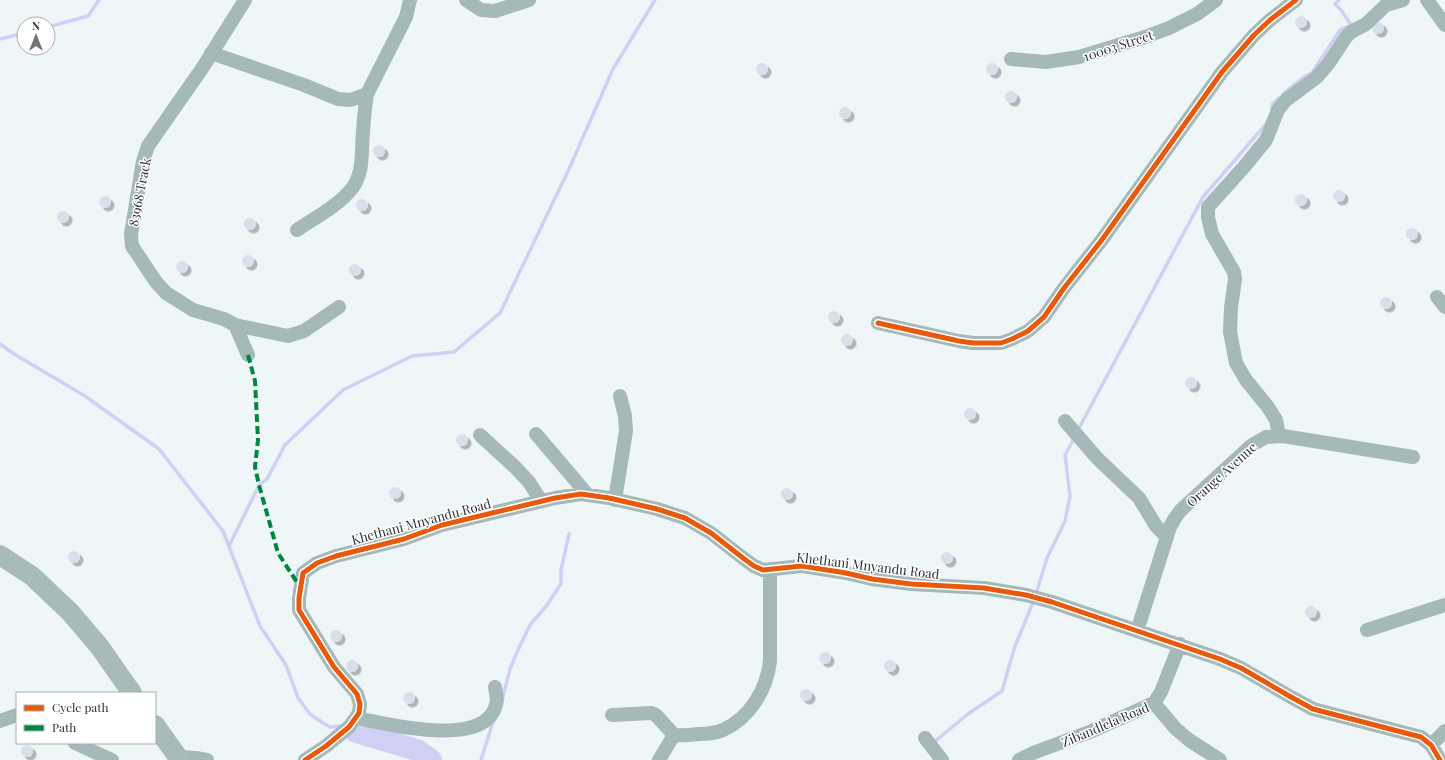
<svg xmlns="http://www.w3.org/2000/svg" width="1445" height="760" font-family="'Playfair Display',serif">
<defs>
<filter id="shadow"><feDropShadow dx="3.5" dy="3.5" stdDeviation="0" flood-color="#0004"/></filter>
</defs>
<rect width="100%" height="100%" fill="#eff6f8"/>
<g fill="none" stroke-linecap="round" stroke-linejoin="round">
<!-- stream -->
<path stroke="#d0d0f5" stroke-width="3.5" d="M48 27 88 16 99 0
M0 39 24 33
M1283 94 1305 76 1312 73 1340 30 1351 25 1341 10 1335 4 1339 0
M1272 111V105L1279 98
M0 344 14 354 85 396 159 449 223 531 260 626 286 665 298 698 310 714 323 723 330 727 343 726
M1078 430 1203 197 1267 123
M229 546 259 485 267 479 285 445 343 390 412 356 454 352 500 313 569 169 613 69 655 0
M1036 594 1047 558 1065 521 1070 496 1065 455 1075 437
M502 701 510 669 518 650 530 625 547 605 561 584V570L569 534
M934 742 968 714 1002 691 1015 646 1034 600
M481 760 494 719"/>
<!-- river -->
<path stroke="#d0d0f5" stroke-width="22" d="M356 732 417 750 431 760"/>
</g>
<!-- building -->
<path fill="#d7e1eb" filter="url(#shadow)" d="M1295 22a6 6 0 1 1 12 0a6 6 0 1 1-12 0Z
M1372 28a6 6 0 1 1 12 0a6 6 0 1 1-12 0Z
M986 69a6 6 0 1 1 12 0a6 6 0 1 1-12 0Z
M756 69a6 6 0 1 1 12 0a6 6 0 1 1-12 0Z
M1005 97a6 6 0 1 1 12 0a6 6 0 1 1-12 0Z
M839 113a6 6 0 1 1 12 0a6 6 0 1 1-12 0Z
M373 151a6 6 0 1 1 12 0a6 6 0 1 1-12 0Z
M1333 196a6 6 0 1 1 12 0a6 6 0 1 1-12 0Z
M1295 200a6 6 0 1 1 12 0a6 6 0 1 1-12 0Z
M99 202a6 6 0 1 1 12 0a6 6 0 1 1-12 0Z
M356 205a6 6 0 1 1 12 0a6 6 0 1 1-12 0Z
M57 217a6 6 0 1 1 12 0a6 6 0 1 1-12 0Z
M244 224a6 6 0 1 1 12 0a6 6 0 1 1-12 0Z
M1406 234a6 6 0 1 1 12 0a6 6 0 1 1-12 0Z
M242 261a6 6 0 1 1 12 0a6 6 0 1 1-12 0Z
M176 267a6 6 0 1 1 12 0a6 6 0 1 1-12 0Z
M349 270a6 6 0 1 1 12 0a6 6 0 1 1-12 0Z
M1380 303a6 6 0 1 1 12 0a6 6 0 1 1-12 0Z
M828 317a6 6 0 1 1 12 0a6 6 0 1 1-12 0Z
M841 340a6 6 0 1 1 12 0a6 6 0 1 1-12 0Z
M1185 383a6 6 0 1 1 12 0a6 6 0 1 1-12 0Z
M964 414a6 6 0 1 1 12 0a6 6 0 1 1-12 0Z
M456 440a6 6 0 1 1 12 0a6 6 0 1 1-12 0Z
M389 493a6 6 0 1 1 12 0a6 6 0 1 1-12 0Z
M781 494a6 6 0 1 1 12 0a6 6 0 1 1-12 0Z
M68 557a6 6 0 1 1 12 0a6 6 0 1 1-12 0Z
M941 558a6 6 0 1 1 12 0a6 6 0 1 1-12 0Z
M1305 612a6 6 0 1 1 12 0a6 6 0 1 1-12 0Z
M330 636a6 6 0 1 1 12 0a6 6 0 1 1-12 0Z
M819 658a6 6 0 1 1 12 0a6 6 0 1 1-12 0Z
M884 666a6 6 0 1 1 12 0a6 6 0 1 1-12 0Z
M346 666a6 6 0 1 1 12 0a6 6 0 1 1-12 0Z
M800 695a6 6 0 1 1 12 0a6 6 0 1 1-12 0Z
M403 698a6 6 0 1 1 12 0a6 6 0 1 1-12 0Z
M21 751a6 6 0 1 1 12 0a6 6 0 1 1-12 0Z"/>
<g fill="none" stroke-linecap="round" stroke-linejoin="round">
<!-- street -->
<path stroke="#a4b9b8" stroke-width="14" d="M245 0 203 67 148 146 143 161 131 234 132 246 156 282 166 293 193 310 224 319 235 325 248 355
M466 0 481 10 495 11 529 0
M1427 0 1445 25
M211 53 304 85 338 99 350 100 367 94 406 17 410 0
M1011 59 1046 62 1079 57 1145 37 1169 28 1197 14 1216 0
M297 230C314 218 335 208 349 192 365 175 361 152 363 131 364 118 365 106 367 94
M1437 297 1445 307
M878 323 959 341 973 343H1001L1012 339 1028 331 1044 317 1064 288 1101 241 1222 72 1254 35 1270 20 1296 0
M235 325 288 336 304 331 339 307
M1065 421 1097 458 1139 498 1156 526 1167 537
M536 434 587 494
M480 435 515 467 529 482 541 501
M1279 436 1276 420 1268 407 1246 380 1236 363 1230 332 1231 308 1235 279 1234 272 1212 234 1208 217V207L1244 167 1266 140 1278 110 1285 101 1317 77 1329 63 1346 37 1351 32 1366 24 1386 5 1403 0
M615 500 626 431 625 416 620 396
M1367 630 1445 605
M1137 631 1170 527 1175 518 1181 510 1252 445 1266 437 1283 436 1413 457
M1154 703 1175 728 1189 740 1220 760
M612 715 651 713 656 715 674 735C682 736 691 735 699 734 707 734 716 733 723 730 750 718 767 689 770 661V569
M357 718C387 724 485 749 496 705 498 699 496 693 495 687
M0 721 17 715
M925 738 942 760
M75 743 112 760
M1431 745 1445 731
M178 757 196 758 207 760
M305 760 326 746 349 727 359 713 360 704 357 694 334 667 299 610V598L303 573 317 563 336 556 404 539 442 525 555 498 581 494 609 498 657 509 685 518 711 533 743 558 754 566 763 570 802 566 846 573 872 579 911 584 984 588 1026 595 1052 602 1220 659 1241 668 1291 697 1313 709 1421 737 1431 745 1440 760
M659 760 674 735
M1019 760 1033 753 1092 731 1154 703 1161 692 1180 644"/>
<!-- secondary -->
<path stroke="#a8baba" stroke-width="20" d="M0 555 32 576 70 612 99 646 132 693
M155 725 180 760"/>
<!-- quiet -->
<path stroke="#00873e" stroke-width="4" stroke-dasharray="8 4" stroke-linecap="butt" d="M248 355 255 381 258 440 255 467 259 485 278 553 300 587"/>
<!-- cycleway casing -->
<g stroke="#fff" stroke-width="8">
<path id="cycleway" d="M878 323 959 341 973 343H1001L1012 339 1028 331 1044 317 1064 288 1101 241 1222 72 1254 35 1270 20 1296 0
M305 760 326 746 349 727 359 713 360 704 357 694 334 667 299 610V598L303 573 317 563 336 556 404 539 442 525 555 498 581 494 609 498 657 509 685 518 711 533 743 558 754 566 763 570 802 566 846 573 872 579 911 584 984 588 1026 595 1052 602 1220 659 1241 668 1291 697 1313 709 1421 737 1431 745 1440 760"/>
</g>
<!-- cycleway -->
<use href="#cycleway" stroke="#e8590c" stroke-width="5"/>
</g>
<g text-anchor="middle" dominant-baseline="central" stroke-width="3" stroke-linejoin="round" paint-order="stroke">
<!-- street labels -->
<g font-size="13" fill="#292e30" stroke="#fff">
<text transform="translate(1118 45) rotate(-18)">10003 Street</text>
<text transform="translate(139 192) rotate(-79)">83968 Track</text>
<text transform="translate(1221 474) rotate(-42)">Orange Avenue</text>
<text transform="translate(421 521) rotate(-15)">Khethani Mnyandu Road</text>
<text transform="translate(868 565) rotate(7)">Khethani Mnyandu Road</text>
<text transform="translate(1105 724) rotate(-23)">Zibandlela Road</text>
</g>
</g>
<!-- legend -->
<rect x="16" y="692" width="140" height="52" fill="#ffffff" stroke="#a9abac"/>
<rect x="24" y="705" width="20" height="6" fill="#e8590c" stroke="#a9abac"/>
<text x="52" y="712" font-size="12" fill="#292e30">Cycle path</text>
<rect x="24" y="725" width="20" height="6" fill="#00873e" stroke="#a9abac"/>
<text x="52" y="732" font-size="12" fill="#292e30">Path</text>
<!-- north arrow -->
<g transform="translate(36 36)"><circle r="19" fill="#ffffff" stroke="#a9abac"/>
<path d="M0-3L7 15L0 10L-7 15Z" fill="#6e7476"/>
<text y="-6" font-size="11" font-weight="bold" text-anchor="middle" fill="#292e30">N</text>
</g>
</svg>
